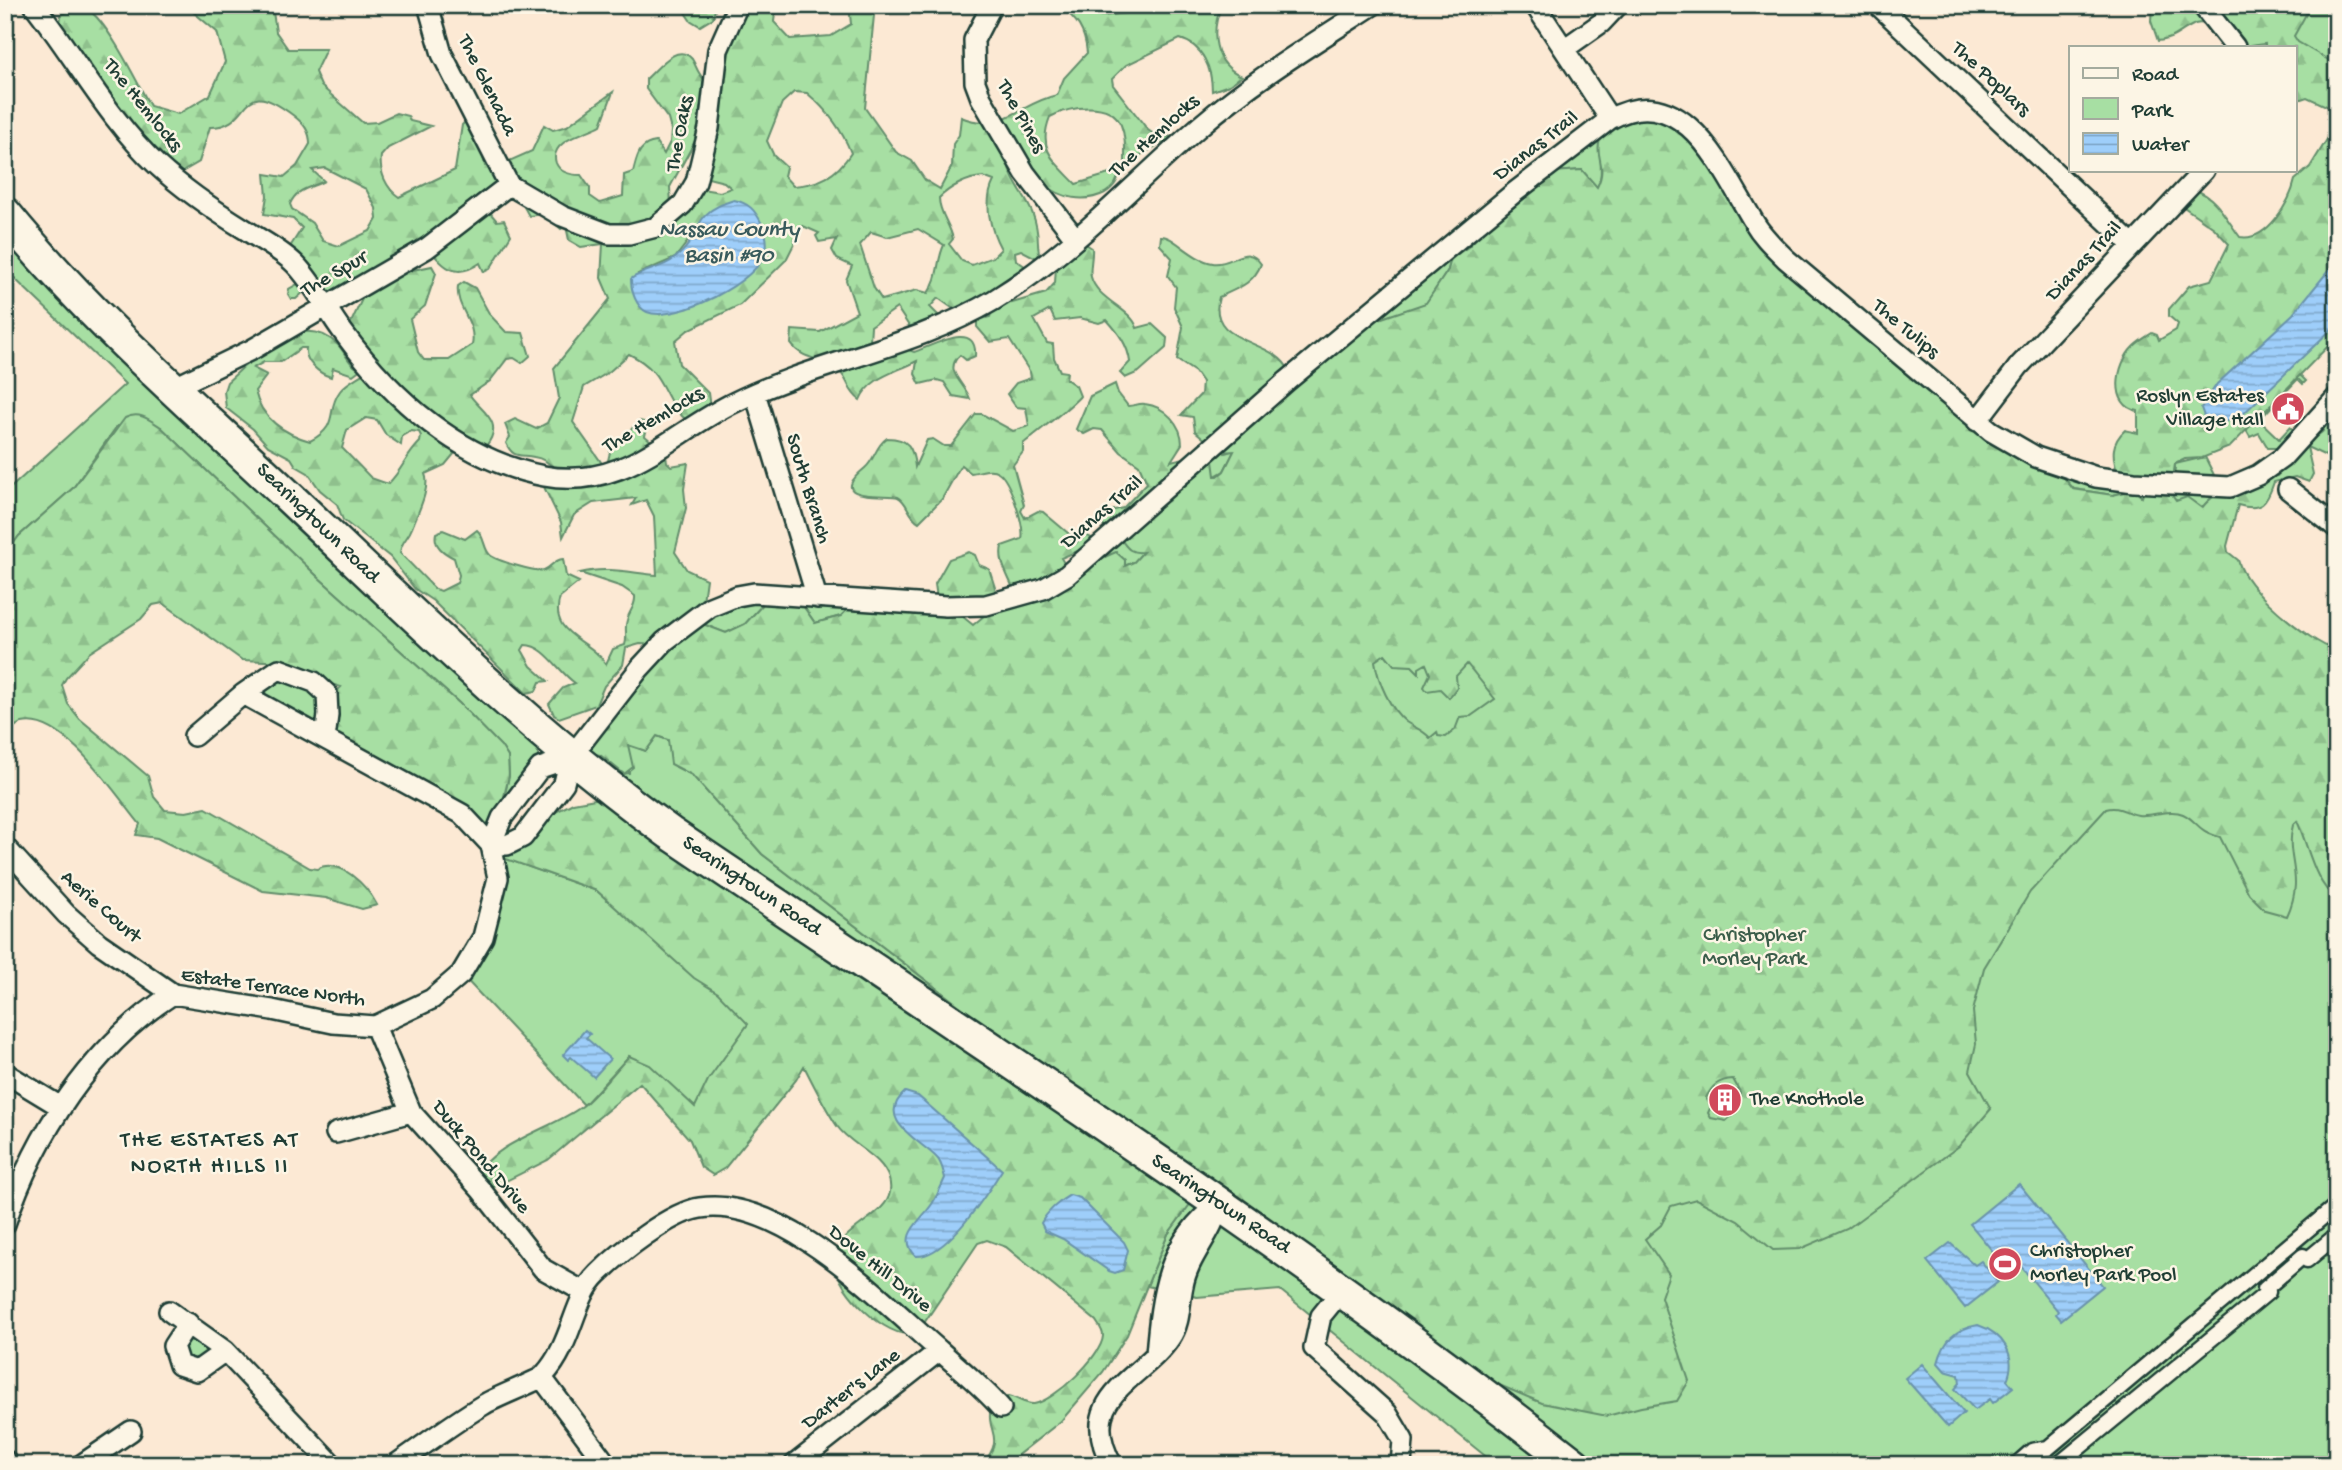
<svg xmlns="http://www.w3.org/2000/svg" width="2342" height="1470" font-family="'Gochi Hand',sans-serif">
<defs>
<pattern id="forest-firs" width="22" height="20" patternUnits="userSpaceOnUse" patternTransform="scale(1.75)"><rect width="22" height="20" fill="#a7dfa3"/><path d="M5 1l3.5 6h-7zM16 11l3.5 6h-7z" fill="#8fc08d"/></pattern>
<pattern id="water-rules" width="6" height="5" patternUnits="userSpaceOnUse" patternTransform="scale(1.75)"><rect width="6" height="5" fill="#9ecefa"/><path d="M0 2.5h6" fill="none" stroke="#80a8cb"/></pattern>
</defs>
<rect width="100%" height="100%" fill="#fce9d4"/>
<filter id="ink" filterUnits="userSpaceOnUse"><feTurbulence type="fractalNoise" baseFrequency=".0143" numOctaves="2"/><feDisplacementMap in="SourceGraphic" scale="14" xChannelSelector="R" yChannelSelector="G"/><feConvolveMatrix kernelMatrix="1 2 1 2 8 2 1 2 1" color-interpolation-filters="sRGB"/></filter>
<g filter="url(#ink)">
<!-- green -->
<path fill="#a7dfa3" stroke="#638e6c" stroke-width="2" d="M2291 5H2337V74L2273 32Z
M1652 111C1718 125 1730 198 1769 243 1806 279 1847 311 1887 344 1973 417 2028 475 2148 484L2142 498 2131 490 2113 495 2074 489 2055 468 2018 453 1953 413 1883 348 1854 327 1770 248 1748 216 1741 211 1735 195 1709 167 1703 146 1689 129 1668 118 1644 112 1622 115 1605 125C1593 146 1607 169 1597 188L1582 170 1553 172 1541 178 1501 209 1486 230 1468 247 1451 258 1448 270 1426 304 1379 319 1287 381 1515 192 1610 119 1624 112Z
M5 214 526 728 537 748 540 768 499 822 509 776 508 757 501 746 459 703 318 577 161 427 117 426 73 488 19 536 5 555V493L125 384 13 277 5 281Z
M2300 375 2306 381 2303 384 2298 379 2259 420 2279 439 2290 427 2295 431 2277 448H2268L2259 433 2250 437 2246 430Z
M1883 405 2225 572 2319 644 2337 651V1465H1491L1489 1459 1280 1290 1197 1297 1147 1286 1168 1234 1199 1191 594 777 588 735 600 755 624 774 629 773 628 744 646 751 657 736 668 740 676 767 692 775 762 854 1200 1191 957 662Z
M1218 441 1225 453 1235 450 1224 471 1215 476 1206 457Z
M2205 457 2221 489C2217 497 2207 499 2202 509L2173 499 2175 464Z
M1121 529 1144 551 1134 562 1124 566 1111 554 1098 560Z
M799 600 853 604 841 616 815 623Z
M766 601 745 624 726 633 700 623 710 607Z
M272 677 321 692 322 735 250 694Z
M495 855 597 891 756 1020 695 1107 629 1056 584 1105 461 974 483 937Z
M189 1326 221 1351 197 1369 175 1347Z"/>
<!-- forest -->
<path fill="url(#forest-firs)" stroke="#638e6c" stroke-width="2" fill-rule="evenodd" d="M178 5H272L276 32 288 49H326L315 72 321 86 363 123 377 122 396 113 408 116 410 121 431 126 388 148 381 156C379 172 386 188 399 197L455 170 462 125 466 121 481 147 485 166 500 165 532 151 544 125 553 130 567 126 613 92 601 125C588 133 548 140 556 163 560 173 572 175 581 175L590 188V196L600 203 623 196 624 175 633 172C637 158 638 144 656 142L664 154 670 142 671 130 668 119 646 89V79C657 70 677 41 692 59 696 65 697 72 703 78L711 71 737 5H776L774 22 790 39 831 36 851 24 849 5H875L865 108 896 152 912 161 925 180 940 189 952 166 953 144 959 135 961 117C1002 134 1020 103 1057 95L1064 78 1087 53C1085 29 1077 20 1059 5H1085L1102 16 1143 11V5H1222C1210 31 1213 64 1242 76L1229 85 1212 91C1212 69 1203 45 1180 39L1126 65 1112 79 1113 85 1148 130 1155 135 1172 137 1125 164C1125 151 1126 137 1121 125 1111 99 1069 107 1050 117 1037 150 1054 161 1076 184L1119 171C1119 181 1113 188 1105 193 1085 203 1061 199 1043 183 1037 178 1033 168 1027 162L1007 160C1014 194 1037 200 1038 243 1038 249 1040 253 1038 259L1021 250 1015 252 1016 260 1029 269 1010 298 1012 303 1046 293 1055 283 1056 266 1081 241 1092 248C1093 257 1089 269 1091 277 1097 300 1132 309 1137 328L1152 324 1167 338 1166 348 1139 372 1125 378 1120 373 1130 362C1128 345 1118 332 1107 320L1099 323 1080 318 1055 321 1050 310 1034 319 1047 343 1053 344 1054 358 1060 371 1067 372 1066 379 1076 386 1080 396C1077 402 1032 436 1023 444V452L1013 465 1024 505 1021 511 1025 518 1038 511 1043 512 1074 538 1076 543 1084 534 1095 540 1092 545 1061 558 1065 565 1098 560 1116 552 1125 560V566L1134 562 1143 552C1126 554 1126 543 1116 534 1110 529 1106 530 1101 524L1106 512 1123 508 1147 483 1139 465 1121 452 1102 430 1094 429 1084 434 1076 429 1090 396 1115 384 1118 393 1128 406C1134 406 1139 403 1145 404 1165 406 1182 425 1182 444L1171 461C1186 457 1199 454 1213 461L1215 476H1218L1224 471 1234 451 1220 452 1195 431 1193 417 1181 415 1201 394 1202 382 1195 372 1177 360 1183 327 1174 307 1176 287 1168 276 1172 258 1160 245 1161 236C1173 235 1192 260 1213 263 1232 266 1247 242 1261 264 1254 284 1236 289 1219 297 1206 346 1276 338 1289 371L1379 319 1426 303 1448 270 1451 258 1468 247 1492 222 1553 172 1582 170 1597 187C1613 156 1577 151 1622 115L1668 118 1706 159 1715 175 1953 413 1975 429 2062 475 2073 489 2113 495 2134 490 2142 497 2145 488 2117 472C2112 455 2111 443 2125 430L2138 433V411C2109 406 2116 364 2133 347 2139 341 2146 337 2152 333L2157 335 2159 340 2176 330 2178 324 2169 316V309L2189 286 2211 280 2229 244 2214 228 2181 205 2195 190C2217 197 2226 219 2240 237 2267 242 2290 202 2295 180L2310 167 2337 123V337L2230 447 2202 458 2185 459 2175 464 2171 494 2176 501 2187 497 2202 508C2214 490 2256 474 2277 476L2302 447 2322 432 2337 406V451L2328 457 2307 447 2313 474 2309 482 2295 477 2274 482C2267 503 2262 512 2238 505L2227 546 2228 552 2238 560C2246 590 2304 638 2337 651V900C2313 881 2309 847 2297 821L2293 825C2284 858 2306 875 2287 916L2265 910 2249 894 2220 837C2196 831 2198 821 2183 814 2170 808 2152 817 2138 815 2125 813 2119 805 2106 809L2030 892 1984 968 1973 1011 1976 1044 1970 1071 1991 1109 1959 1146 1847 1229 1800 1249 1773 1250 1738 1221 1696 1199 1671 1206 1661 1225 1645 1239 1669 1274 1661 1297 1689 1381 1677 1401 1641 1407 1607 1416 1542 1403 1442 1361 1200 1191 1168 1234 1127 1335 1103 1372 1061 1421 1005 1465H982C1007 1435 985 1434 991 1407L1009 1396C1017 1398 1027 1405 1034 1404 1054 1401 1102 1356 1103 1336 1103 1330 1099 1326 1096 1321L1006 1247 987 1240 978 1243 924 1323C919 1328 914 1334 907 1334 880 1333 831 1285 835 1257 841 1222 900 1216 889 1179 882 1155 851 1146 837 1126 825 1108 814 1086 804 1066L796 1080 725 1168 713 1175 701 1167 690 1140 640 1083 548 1160 494 1187 489 1186 478 1175C491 1143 560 1126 585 1104 601 1090 615 1071 629 1056L650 1065 695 1107 708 1080 748 1024 718 993 694 978 597 891 495 855 491 845 345 745 334 732V694L341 687 327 683 292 662 242 660 163 603 153 605 141 619 89 653 66 678 62 685 68 704 80 719 148 776 154 797 165 810 186 812 206 808 310 868 317 869C339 856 367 886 377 905L362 909 326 898 263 891 157 838 136 835 140 824C116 795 63 713 22 723 16 724 10 731 5 735V555L19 536 73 488 125 418C139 411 149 419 161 427L318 577 459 703 501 746 508 757 509 776 492 845 573 803 606 797 1186 1180 762 854 692 775 671 764 668 740 657 736 646 751 628 745 633 767 624 774 600 755 589 753 586 746 657 645 640 644 626 648 623 665 604 686 596 705 559 718 554 715 549 704 563 688 575 683C559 673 546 645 525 645L522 650 531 666 548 681 540 682 536 691 526 693 433 601 415 589 390 557 343 520 337 504 320 490 308 473 296 466 291 458 268 446 253 429 226 408 224 391 227 382C252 360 299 308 337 344 345 351 347 362 357 368L348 329 362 299 346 301 306 290 296 299H291L288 294 289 289 301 282 309 265 302 264 288 250 302 228 293 219 264 214 267 196 265 174 284 177 297 166 310 144C310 131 304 124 294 116 235 71 256 127 210 127L199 162 182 172 156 165 60 26 61 15C70 11 77 4 87 9 107 20 138 84 150 106L178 114 210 95 225 62 217 32 186 6ZM794 92 807 93C827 110 842 129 851 153 836 176 820 184 793 186L784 176 786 167 774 156 767 141 782 103ZM695 141 704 177 724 182 731 188 720 192 702 189 671 205 670 187ZM325 168 366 189 376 208 377 219 370 231 339 246 323 241 312 223 292 209 290 204C297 188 311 188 324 181L312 170ZM983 177 994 181C983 202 990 229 1001 249L993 257 972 265 962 261 949 244 953 239C950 224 939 213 939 198 950 187 967 178 983 177ZM520 186 524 207 529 216 545 214 561 229 566 226 569 240 581 247 603 244 601 278 610 299 554 368 559 398 547 423 536 429 515 419 505 424 510 437 506 443C513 459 520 454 534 457 544 458 552 465 559 472L543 485 561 522 563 537 574 515 593 503 636 498 632 505 646 500 654 516 657 575C631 573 607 566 580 573L622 587 635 596C636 606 629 611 627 620 624 628 628 636 625 645L613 649 606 664C590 638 548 636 560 597L579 582 566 576 563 559C553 560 552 567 544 570 537 573 495 560 490 555 483 548 485 537 477 530L465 539 443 530 436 533C433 546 444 553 454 558L459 575 457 583 441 591 435 589 400 553C401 541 408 539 412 528 417 514 431 488 425 474L445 465 454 454 451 448 486 446C506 421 479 410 470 395L490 381 507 359 514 358 522 363 530 356 523 333 506 332 490 315 475 288 464 282 458 286C455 308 477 322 472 345L449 360H424L418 352 410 319 425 306 436 273 432 266 403 272 395 258 403 250 424 242C441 264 453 282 480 263L484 272 490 269 511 235 504 220 497 221 491 214 494 208ZM803 226 819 233 816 236 819 242 837 239 832 250 837 259 852 266 846 280 857 312 820 332 792 330 791 344C804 362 825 356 840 372 849 381 848 392 860 400 869 377 897 372 917 361L915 374 920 384 937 380 944 382 953 396 970 399C966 384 942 371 960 355L966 360 975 356C978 318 929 348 914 352L884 341H870L871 326 897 308 909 326 924 334 941 318 930 307 938 298 955 310 992 311 990 317 977 320V327L990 342 1009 339 1030 372 1031 378 1016 383 1007 394 1016 407 1026 408 1029 426 1013 431 982 414H976L951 446H944L933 439 927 440 915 467C913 448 909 438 887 438 875 446 875 460 865 468 822 503 890 493 898 497 908 502 908 516 919 522L942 499 961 465 971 473C981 472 990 467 998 472 1010 479 1025 527 1022 539L1002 546C998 563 1009 576 1014 591L973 625 957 612 999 600 989 569 979 565 975 555 969 552 949 559 935 584 937 598 853 604 841 616 815 623 799 600 766 601 745 624 726 633 700 623 706 579 687 570 675 552 686 508 684 489 688 463 671 466 667 462 663 438 658 436 651 441 645 436 648 423 640 421 611 448 606 469 573 422 584 387 609 372 629 354C668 373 659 396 686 420L710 408 708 393 679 364 675 341 688 330 740 305 786 260ZM918 229 944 245C936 262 940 276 928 293L917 290 882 300 874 288 860 245 871 232 887 237ZM695 232 660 314 638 274 675 258ZM301 348H306C304 361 319 374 331 377L333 368 353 375 366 365 368 371C359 376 346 383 340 391 325 411 341 425 310 441 285 434 261 419 255 391L267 375 253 368 264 362H281ZM366 418 377 420 386 435 401 445 402 436 411 431 419 432 421 436 420 442C405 457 403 469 388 484L371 478 342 448 347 430ZM1385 654 1394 665 1412 666 1419 673V668L1426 664 1430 674 1424 687 1427 691 1440 689 1449 698 1457 687 1456 676 1467 664 1495 699 1471 716 1460 717 1455 730 1446 737 1438 736 1437 732 1430 738C1423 730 1415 728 1406 722 1390 709 1378 682 1375 661ZM1733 1079 1740 1092 1736 1112 1726 1121 1711 1118 1708 1113 1711 1106 1706 1098C1712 1085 1719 1080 1733 1079Z
M680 5H716L713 18 700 26 690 20Z
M2152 5H2311L2294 36 2298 42 2337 65V111L2307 97 2295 101V47H2265V44L2241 47C2229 39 2207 17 2193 25 2180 31 2173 40 2158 41L2151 21Z"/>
<!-- water -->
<path fill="url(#water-rules)" stroke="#6b94ab" stroke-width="2" d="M734 200C749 203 755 210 762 224 765 231 768 242 766 250 762 280 674 324 647 312 636 307 631 291 631 279 644 269 662 269 675 258 706 234 687 214 734 200Z
M2337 260V324L2239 418 2215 424 2205 419 2201 408 2217 384 2293 314Z
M585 1030 590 1034 586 1038 610 1059 594 1077 571 1057 568 1060 563 1055Z
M905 1092 918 1096 1002 1170C987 1194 946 1258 916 1256 896 1236 921 1221 932 1204 937 1196 941 1187 945 1178 943 1171 942 1163 937 1158 920 1140 874 1120 905 1092Z
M2019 1184 2103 1286 2061 1320 2056 1314 2058 1311 2019 1264 2010 1272 1970 1224Z
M1070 1195 1080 1198 1124 1242 1128 1250 1123 1270 1115 1273 1109 1271 1063 1239 1045 1231 1041 1223C1047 1212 1059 1201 1070 1195Z
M1950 1243 1975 1265 1981 1261 1998 1282 1965 1308 1927 1261Z
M1978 1325C2002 1333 2018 1355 2007 1380L2013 1387 1993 1403 1990 1399 1975 1410 1955 1389 1960 1383 1959 1375 1945 1371 1938 1363C1944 1341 1954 1329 1978 1325Z
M1922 1364 1964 1413 1948 1427 1905 1378Z"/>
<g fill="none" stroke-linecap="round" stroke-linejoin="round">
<!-- pedestrian casing -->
<g stroke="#1f3d34" stroke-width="19">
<path id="pedestrian" d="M2016 1465 2032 1451 2048 1448 2337 1205
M2058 1465 2268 1292 2265 1289 2303 1256 2307 1260 2337 1235"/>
</g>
<!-- minor casing -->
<g stroke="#1f3d34" stroke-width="24">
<path id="minor" d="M34 5C75 57 109 120 157 165 184 190 215 211 246 230 262 241 281 250 295 264 314 283 327 311 343 332 392 399 460 460 544 476 625 491 670 433 735 402 819 361 913 348 994 300 1071 253 1132 185 1200 126 1253 80 1314 43 1373 5
M428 5 442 54 509 185 562 216 609 234H629L656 227 683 204 696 182 709 128 718 50 738 5
M992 5 974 40 975 82 981 98 1025 173 1076 239
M1535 5 1610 119
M1878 5 2132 245
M2202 5 2235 47
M1564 49 1601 23 1618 5
M173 388 253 349 427 248 509 185
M755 393 817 598
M1977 421 2019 366 2204 170
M2288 489 2337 528
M243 694 279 669 314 682 327 694 328 715 325 739
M570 758 540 768 502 818 491 845H507L523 837 564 783 570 758 640 668 665 641 710 607 737 596 754 593 946 606 986 605 1043 589 1067 575 1287 381 1515 192 1610 119C1685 77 1724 174 1754 222 1762 236 1774 247 1786 259L1991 431 2036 457 2096 477 2134 482 2230 487 2258 475 2282 458 2337 397
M5 847 66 914 99 943 173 994
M375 1026 411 1112 481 1190 543 1269 584 1292
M5 1073 61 1107
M336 1133 411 1112
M5 1224C35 1134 92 1046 173 994L272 1010 333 1023 375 1026 432 999 461 974 483 937 498 878 491 845 462 814 243 694 194 736
M1343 1289 1321 1316 1314 1348 1387 1413 1403 1440 1401 1465
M169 1311 225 1351 333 1465
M188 1323 173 1346 179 1365 197 1371 225 1351
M542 1378 607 1465
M5 1460 7 1465
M81 1465 131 1431
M395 1465C424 1445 453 1423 483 1405 495 1397 539 1381 544 1375 573 1344 573 1298 598 1274 619 1253 671 1212 700 1208 782 1195 882 1301 939 1350 960 1369 982 1386 1001 1408
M794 1465 939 1351
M1112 1465C1074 1396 1142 1380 1170 1338 1181 1322 1179 1304 1183 1286 1188 1256 1213 1234 1219 1204 1167 1241 1161 1295 1156 1354"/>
</g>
<!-- primary casing -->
<g stroke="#1f3d34" stroke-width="37">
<path id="primary" d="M5 214C90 318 193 406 290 498 413 614 532 733 670 833 975 1039 1285 1238 1575 1465"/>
</g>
<!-- pedestrian -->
<use href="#pedestrian" stroke="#fcf5e5" stroke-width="14"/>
<!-- minor -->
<use href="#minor" stroke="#fcf5e5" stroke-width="19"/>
<!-- primary -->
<use href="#primary" stroke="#fcf5e5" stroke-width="32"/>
</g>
</g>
<!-- icons -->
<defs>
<g id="civic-disc" transform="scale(1.75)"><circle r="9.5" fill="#d1495b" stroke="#fcf5e5"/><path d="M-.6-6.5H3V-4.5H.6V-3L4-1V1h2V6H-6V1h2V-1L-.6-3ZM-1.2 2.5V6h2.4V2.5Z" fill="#fff"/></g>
<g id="building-disc" transform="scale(1.75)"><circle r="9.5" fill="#d1495b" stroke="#fcf5e5"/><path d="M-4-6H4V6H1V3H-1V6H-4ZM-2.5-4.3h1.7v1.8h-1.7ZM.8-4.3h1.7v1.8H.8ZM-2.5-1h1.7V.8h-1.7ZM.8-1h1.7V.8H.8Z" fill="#fff"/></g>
<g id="stadium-disc" transform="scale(1.75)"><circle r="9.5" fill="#d1495b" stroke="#fcf5e5"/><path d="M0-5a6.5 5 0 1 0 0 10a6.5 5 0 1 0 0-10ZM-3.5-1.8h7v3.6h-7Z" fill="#fff"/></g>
</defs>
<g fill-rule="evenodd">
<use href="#civic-disc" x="2288" y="409"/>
<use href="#building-disc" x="1725" y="1100"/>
<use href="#stadium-disc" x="2005" y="1264"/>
</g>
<g text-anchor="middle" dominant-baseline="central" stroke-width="5" stroke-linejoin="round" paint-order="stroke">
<!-- street labels -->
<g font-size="21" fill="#1f3d34" stroke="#fcf5e5">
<text transform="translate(1990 80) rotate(43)">The Poplars</text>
<text transform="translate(486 86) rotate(64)">The Glenada</text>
<text transform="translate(142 106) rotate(51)">The Hemlocks</text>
<text transform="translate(1020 117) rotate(61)">The Pines</text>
<text transform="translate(681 134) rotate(-79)">The Oaks</text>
<text transform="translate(1155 137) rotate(-42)">The Hemlocks</text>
<text transform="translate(1537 147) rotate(-38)">Dianas Trail</text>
<text transform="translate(2085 262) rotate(-47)">Dianas Trail</text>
<text transform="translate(335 275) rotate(-30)">The Spur</text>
<text transform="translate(1905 330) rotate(40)">The Tulips</text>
<text transform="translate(654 421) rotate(-30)">The Hemlocks</text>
<text transform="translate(807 489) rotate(73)">South Branch</text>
<text transform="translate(1103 513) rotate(-41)">Dianas Trail</text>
<text transform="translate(317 524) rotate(44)">Searingtown Road</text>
<text transform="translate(751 887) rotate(34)">Searingtown Road</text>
<text transform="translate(100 908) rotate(41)">Aerie Court</text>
<text transform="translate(273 989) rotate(8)">Estate Terrace North</text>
<text transform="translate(480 1158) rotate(50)">Duck Pond Drive</text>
<text transform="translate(1220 1205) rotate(34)">Searingtown Road</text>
<text transform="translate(879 1270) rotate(39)">Dove Hill Drive</text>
<text transform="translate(852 1390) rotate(-38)">Darter's Lane</text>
</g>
<!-- poi labels -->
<g font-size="21" fill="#1f3d34" stroke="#fcf5e5" text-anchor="start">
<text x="2264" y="397" text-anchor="end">Roslyn Estates<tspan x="2264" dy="24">Village Hall</tspan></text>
<text x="1750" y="1100">The Knothole</text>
<text x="2030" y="1252">Christopher<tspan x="2030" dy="24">Morley Park Pool</tspan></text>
</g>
<!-- park labels -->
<g font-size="21" fill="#3a5d4a" stroke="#fcf5e5">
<text x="1754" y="936">Christopher<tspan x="1754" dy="24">Morley Park</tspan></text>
</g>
<!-- water labels -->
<g font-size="23" font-style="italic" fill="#385a5c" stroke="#fcf5e5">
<text x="729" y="230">Nassau County<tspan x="729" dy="26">Basin #90</tspan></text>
</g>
<!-- neighbourhood labels -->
<g font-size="23" letter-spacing="2" fill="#1f3d34" stroke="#fcf5e5">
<text x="210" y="1141">THE ESTATES AT<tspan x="210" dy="26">NORTH HILLS II</tspan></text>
</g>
</g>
<!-- margin -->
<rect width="2342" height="1470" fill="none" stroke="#fcf5e5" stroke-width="28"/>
<rect x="14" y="14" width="2314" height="1442" fill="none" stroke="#1f3d34" stroke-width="2.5" filter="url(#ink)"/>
<!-- legend -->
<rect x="2069" y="46" width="228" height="126" fill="#fcf5e5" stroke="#a4ab9e" stroke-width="2"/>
<rect x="2083" y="68" width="35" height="10" fill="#fcf5e5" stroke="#a4ab9e" stroke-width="2"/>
<text x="2132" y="80" font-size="21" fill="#1f3d34">Road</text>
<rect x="2083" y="98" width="35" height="21" fill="#a7dfa3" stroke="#a4ab9e" stroke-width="2"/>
<text x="2132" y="116" font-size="21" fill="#1f3d34">Park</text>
<rect x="2083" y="133" width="35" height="21" fill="url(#water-rules)" stroke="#a4ab9e" stroke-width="2"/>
<text x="2132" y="150" font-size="21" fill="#1f3d34">Water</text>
</svg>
